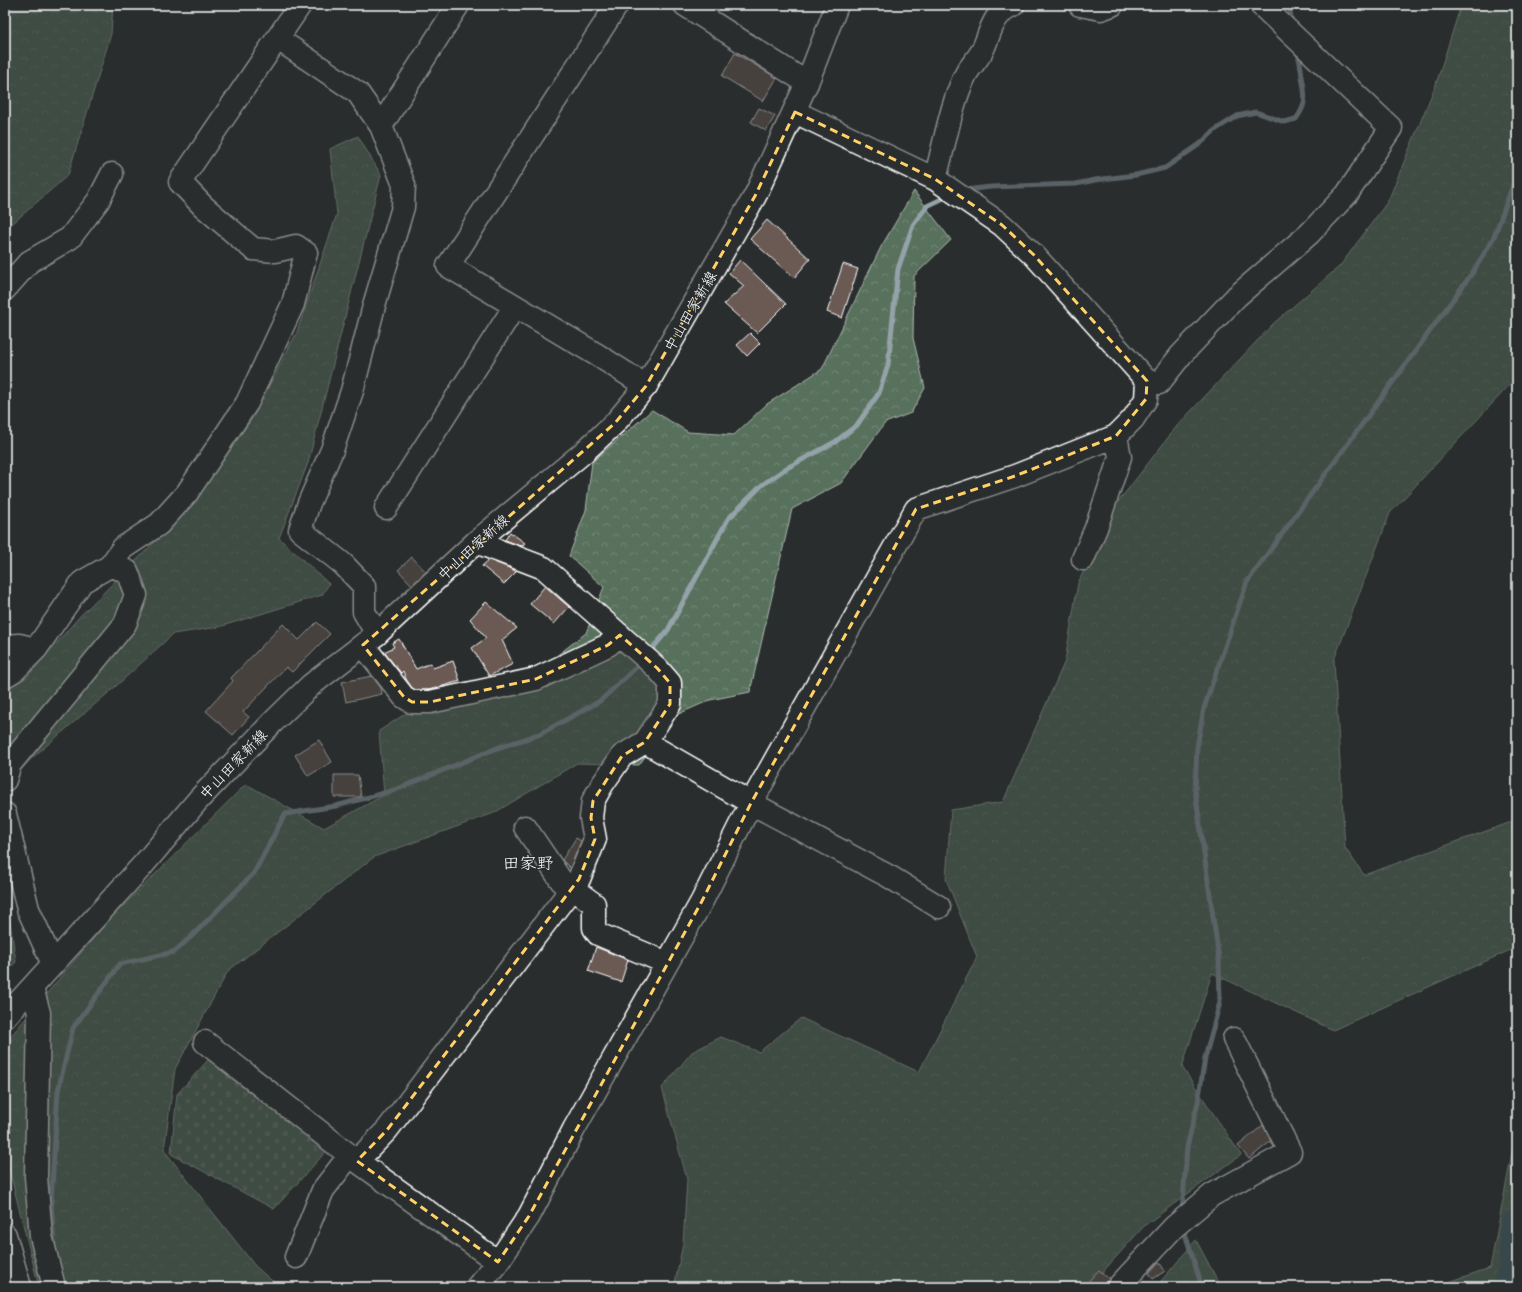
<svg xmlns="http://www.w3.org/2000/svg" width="1522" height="1292" font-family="'Patrick Hand','Klee One',sans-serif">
<defs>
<pattern id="forest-crowns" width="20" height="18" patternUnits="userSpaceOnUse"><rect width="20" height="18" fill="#59715d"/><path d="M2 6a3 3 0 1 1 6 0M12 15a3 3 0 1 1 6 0" fill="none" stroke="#728675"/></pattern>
<pattern id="cemetery-stones" width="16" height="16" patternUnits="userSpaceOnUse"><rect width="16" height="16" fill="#59715d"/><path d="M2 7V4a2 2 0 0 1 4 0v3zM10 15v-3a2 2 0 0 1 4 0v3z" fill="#728675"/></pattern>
</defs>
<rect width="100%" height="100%" fill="#2a2d2e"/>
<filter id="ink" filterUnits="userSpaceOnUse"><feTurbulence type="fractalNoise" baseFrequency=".025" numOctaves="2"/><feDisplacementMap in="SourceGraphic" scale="8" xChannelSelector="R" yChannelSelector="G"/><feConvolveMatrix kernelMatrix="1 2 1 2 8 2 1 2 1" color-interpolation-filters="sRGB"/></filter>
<g filter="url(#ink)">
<!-- forest -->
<path fill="url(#forest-crowns)" stroke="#acb8ae" d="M5 5H113L111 34 68 175 5 230Z
M1461 5H1517V377L1390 513 1334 660 1345 848 1364 875 1517 820V947L1333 1030 1212 973 1182 1067 1241 1155 1145 1225 1089 1287H674L683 1244 687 1179 662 1088 692 1052 721 1037 759 1052 801 1018 919 1072 977 957 946 879 951 810 1003 802 1065 661 1078 583 1115 506 1177 426 1274 323 1340 266 1388 201 1436 84Z
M358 136 381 175 308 463 279 538 329 584 322 595 219 627 173 634 115 687 32 758 5 787V690L27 677 80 616 179 518 252 419 297 332 337 214 330 149Z
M914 191 951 240 914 276 913 338 925 388 911 413 885 423 841 483 792 509 750 692 710 700 674 716 639 765 577 763 494 813 374 857 228 971 175 1069 164 1150 255 1266 279 1287H39L5 1153V1043L107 922 246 784 324 828 384 795 379 731 405 714 495 698 546 664 586 633 604 587 569 556 586 510 592 462 652 410 688 432 734 435 767 404 822 369 881 247Z
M5 888 16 962 5 973Z
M1517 1127V1287H1434L1490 1268Z
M1196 1240 1221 1287H1156Z"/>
<!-- cemetery -->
<path fill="url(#cemetery-stones)" stroke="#acb8ae" d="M210 1058 329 1148 274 1209 171 1154 177 1094Z"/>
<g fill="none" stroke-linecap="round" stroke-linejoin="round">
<!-- stream -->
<path stroke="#94a3a9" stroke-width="5" d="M1289 5 1292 24
M965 190 991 187 1076 184 1095 180 1136 175 1165 168 1200 144 1215 130 1237 116 1256 112 1284 122 1296 119C1308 103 1305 94 1302 77 1301 67 1300 60 1297 51
M648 654 668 630 728 519 762 485 785 469 835 442 857 425 879 393 888 365 898 269 913 225 927 206 950 195
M1182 1213 1187 1147 1198 1102 1205 1058 1220 1002 1219 959 1195 790 1197 747 1204 708 1247 582 1473 272 1494 237 1517 174
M1183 1227 1202 1287
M54 1245 51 1202 58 1091 73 1028 120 964 174 952 192 936 254 873 285 814 336 806 395 790 497 748 540 734 600 701 642 662"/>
<!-- river -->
<path stroke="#4c6670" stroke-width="29" d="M1507 1287 1514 1264V1233L1517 1223"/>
</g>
<!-- building -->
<path fill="#6a5a52" stroke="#fff" d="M735 53 777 78 763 101 722 76Z
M759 108 775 116 766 131 751 122Z
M767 220 810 259 794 278 750 239Z
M740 260 786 304 757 333 724 304 744 286 729 273Z
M843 264 858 269 842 318 827 312Z
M750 333 760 343 747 356 737 345Z
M510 532 525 543 522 546 505 540Z
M412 557 426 572 412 585 398 570Z
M489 560 512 569 516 572 504 584 482 566Z
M545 586 569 607 554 624 530 604Z
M486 602 517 628 502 640 513 664 489 676 472 648 486 638 470 619Z
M317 622 330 634 292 672 286 667 243 712 249 717 233 735 206 711 233 681 231 678 283 624 299 640Z
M399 639 416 669 431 663 433 668 453 661 460 681 429 690H416L412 688 406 679 403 671 401 673 384 652 394 647 392 643Z
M372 676 381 688 382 694 346 702 342 682Z
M319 740 332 762 308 776 295 755Z
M334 775H358L361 797H334Z
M576 838 581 841 570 868 562 860Z
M596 947 628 960 621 982 588 971Z
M1263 1125 1271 1141 1249 1159 1238 1146Z
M1159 1262 1165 1271 1153 1279 1149 1273Z
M1099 1270 1109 1279 1104 1287H1083Z"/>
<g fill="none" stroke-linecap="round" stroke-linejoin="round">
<!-- minor casing -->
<g stroke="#fff" stroke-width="25">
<path id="minor" d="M617 5 448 266 599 356 646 386
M685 5 807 83
M1080 5 1101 9 1112 5
M278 39 358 93 381 126 404 185 403 207 375 302 352 391 332 450 309 503 300 530 343 564 364 586V612L377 634
M381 126 458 5
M935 179C944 147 951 103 966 74 971 65 979 58 983 49 992 29 992 15 1013 5
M5 289 29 262 70 238 98 201 112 174
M1147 381 1159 383 1181 355 1237 296 1309 234 1347 194 1391 128 1261 5
M386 508 515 306
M476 542 544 568 657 668 670 683V704L645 742 751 803 890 877 939 907
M1083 559 1096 528 1120 457 1116 436
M110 566 123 548 159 524 187 493 247 403 293 304 306 253 296 246 275 251 253 249 203 206 180 182 300 5
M363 645 404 697 412 702H430L536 679 608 645 620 635
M5 646 19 645 36 649
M5 676 15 670 36 649 82 582 110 566 127 571 136 595 125 624 10 764 5 780
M5 814 28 909 53 964
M525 827 569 892
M572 888 594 904V928L598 934 667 963
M32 988 39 1013 36 1177 41 1236 54 1287
M205 1042 357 1161 498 1262 529 1216 574 1129 702 901 751 803 916 509 1015 476 1116 436 1133 419 1146 399 1147 381 1034 255 1002 225 935 179 795 112
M357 1161 387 1130 579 879 595 839 591 818 593 801 602 785 622 756 645 742
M296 1257 323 1190 350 1155
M477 1287 498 1262
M1118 1287 1174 1227 1212 1195 1290 1152 1234 1039"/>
</g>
<!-- major casing -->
<g stroke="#fff" stroke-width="25">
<path id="major" d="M5 1017 143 865 199 799 273 722 311 685 377 634 476 542 584 452 615 423 646 386 755 196 807 83 837 5"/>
</g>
<!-- highway casing -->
<g stroke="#fff" stroke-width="25">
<path id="highway" d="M5 1235 20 1287"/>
</g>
<!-- minor -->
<use href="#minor" stroke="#2a2d2e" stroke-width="22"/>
<!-- major -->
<use href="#major" stroke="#2a2d2e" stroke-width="22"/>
<!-- highway -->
<use href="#highway" stroke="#2a2d2e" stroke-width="22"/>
</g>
</g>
<!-- marked area -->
<path d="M0 0H1522V1292H0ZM795 112 935 179 1002 225 1034 255 1147 381 1146 399 1116 436 1015 476 916 509 751 803 702 901 529 1216 498 1262 357 1161 387 1130 579 879 595 839 591 818 593 801 622 756 645 742 670 704V683L657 668 620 635 608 645 536 679 430 702H412L404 697 363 645 615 423 646 386 755 196Z" fill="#2a2d2e" fill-opacity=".55" fill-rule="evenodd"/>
<path fill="none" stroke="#ffd166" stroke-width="3" stroke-dasharray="8 5" stroke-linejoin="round" d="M795 112 935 179 1002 225 1034 255 1147 381 1146 399 1116 436 1015 476 916 509 751 803 702 901 529 1216 498 1262 357 1161 387 1130 579 879 595 839 591 818 593 801 622 756 645 742 670 704V683L657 668 620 635 608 645 536 679 430 702H412L404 697 363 645 615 423 646 386 755 196Z"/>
<g text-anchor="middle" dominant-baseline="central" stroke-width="3" stroke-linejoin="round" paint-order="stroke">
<!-- street labels -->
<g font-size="15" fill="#fff" stroke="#2a2d2e">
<text transform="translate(690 311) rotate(-60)">中山田家新線</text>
<text transform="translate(473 547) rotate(-42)">中山田家新線</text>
<text transform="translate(233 764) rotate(-46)">中山田家新線</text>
</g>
<!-- quarter labels -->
<g font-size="17" fill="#fff" stroke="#2a2d2e">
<text x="528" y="862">田家野</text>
</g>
</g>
<!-- margin -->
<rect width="1522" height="1292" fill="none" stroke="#2a2d2e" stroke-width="20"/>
<rect x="10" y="10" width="1502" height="1272" fill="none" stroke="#fff" stroke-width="1.5" filter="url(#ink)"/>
</svg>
